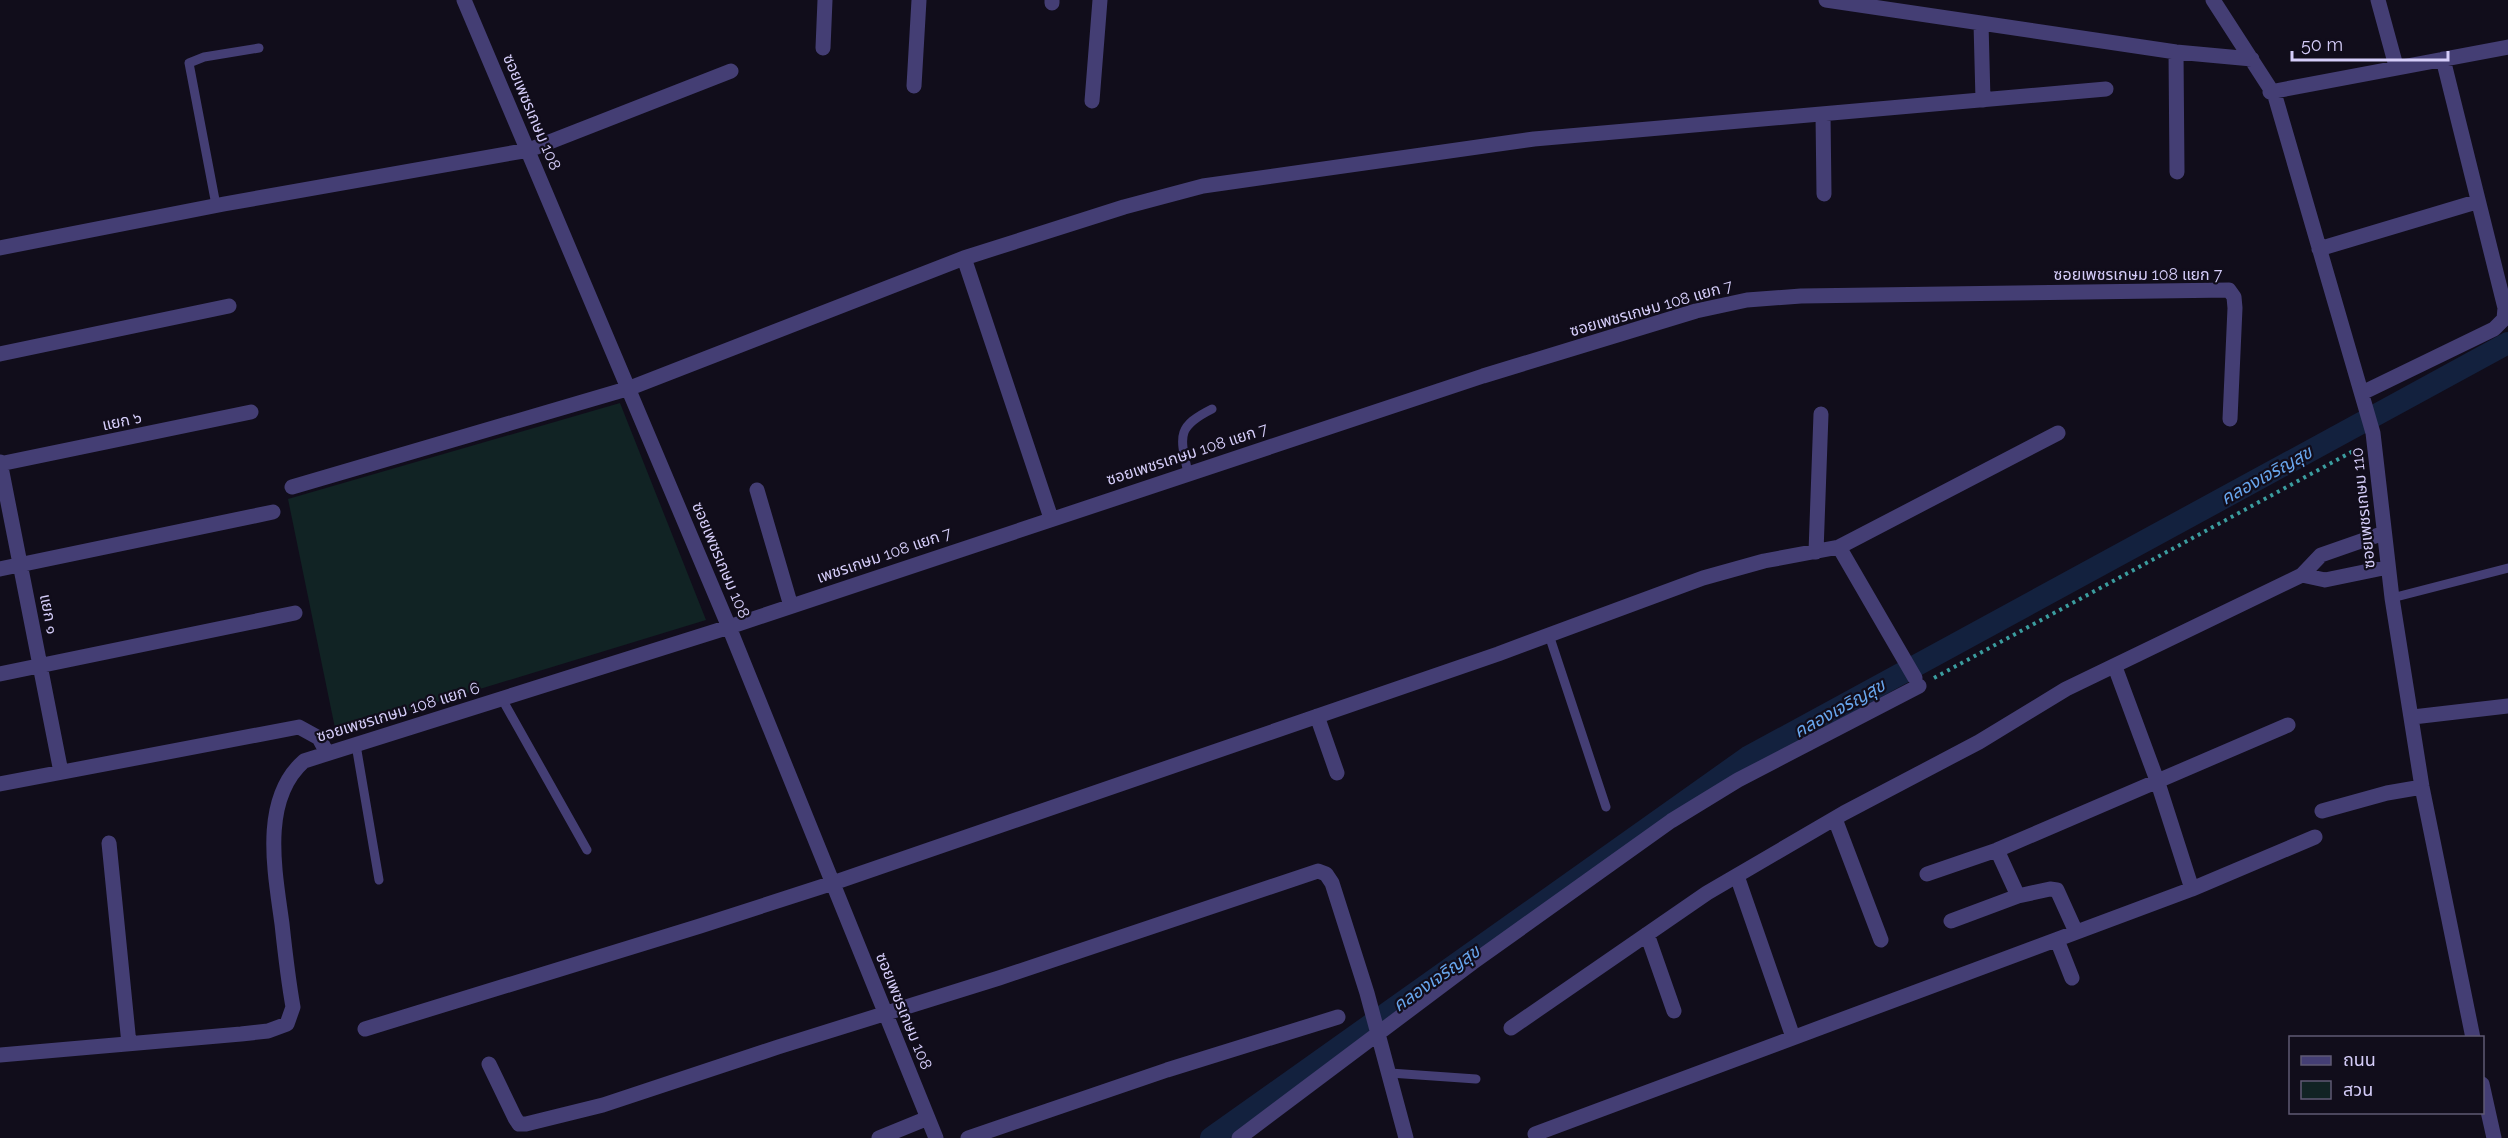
<svg xmlns="http://www.w3.org/2000/svg" width="2508" height="1138" font-family="Raleway,'Noto Sans Thai',sans-serif">
<rect width="100%" height="100%" fill="#110d1b"/>
<!-- green -->
<path fill="#112324" d="M620 403 706 620 336 733 288 499Z"/>
<g fill="none" stroke-linecap="round" stroke-linejoin="round">
<!-- canal -->
<path stroke="#13213e" stroke-width="22" d="M1211 1138 1748 757 2508 343"/>
<!-- path -->
<path stroke="#3b9d9f" stroke-width="4" stroke-dasharray="3 4.5" stroke-linecap="butt" d="M1934 678 2357 449"/>
<!-- lane -->
<path stroke="#443e74" stroke-width="9" d="M216 205 189 63 204 57 259 48
M1188 473C1180 436 1176 427 1212 409
M2392 598 2508 568
M1549 635 1606 807
M502 699 587 850
M356 745 379 880
M1390 1073 1476 1079"/>
<!-- street -->
<path stroke="#443e74" stroke-width="15" d="M464 0 729 627 936 1138
M1826 0 2176 52 2252 59
M2213 0 2275 96 2373 433 2392 598 2422 787 2473 1038
M2378 0 2396 66
M1052 3V0
M1981 23 1983 100
M823 48 825 0
M2176 52 2177 172
M914 86 919 0
M2270 92 2508 47
M1092 101 1100 0
M1823 114 1824 194
M0 248 224 204 529 150 731 71
M2319 249 2476 202
M964 258 1051 518
M0 354 229 306
M2362 393 2494 329 2504 319 2505 308 2443 59
M0 462 61 772
M0 464 251 412
M292 487 630 388 964 258 1124 207 1203 186 1534 139 2106 89
M757 490 791 606
M2384 533 2321 555 2302 575 2325 580 2388 567
M1839 547 1915 678
M1816 552 1821 414
M0 569 273 512
M2115 667 2158 783 2192 889
M0 674 295 613
M1317 716 1337 773
M2413 717 2508 706
M0 784 299 727 319 738 327 753
M2322 811 2387 793 2422 787
M1835 819 1881 940
M109 843 129 1044
M1927 874 1997 850
M1737 876 1793 1037
M1951 921 2018 896
M2076 932 2057 890 2050 889 2018 896 1997 850 2288 725
M1647 934 1674 1011
M2057 940 2072 978
M1511 1028 1707 893 1844 813 1979 742 2066 689 2302 575
M365 1029 700 926 833 883 1498 654 1703 578 1764 561 1839 547 2058 433
M0 1055 241 1034 268 1031 287 1024 293 1007C288 979 285 952 282 924 275 872 260 800 304 761L729 627 1483 376 1696 311 1747 300 1801 296 2229 290 2234 297 2235 308 2230 419
M489 1064 515 1118 519 1124H526L603 1105 778 1047 999 978 1318 871 1326 874 1332 883 1367 993 1406 1138
M2482 1084 2494 1138
M1535 1134 2192 889 2315 837
M879 1138 928 1118
M968 1138 1167 1070 1338 1017
M1239 1138 1472 963 1671 821 1738 780 1919 686"/>
</g>
<g text-anchor="middle" dominant-baseline="central" stroke-width="4.5" stroke-linejoin="round" paint-order="stroke">
<!-- street labels -->
<g font-size="16" fill="#d5cdf9" stroke="#110d1b">
<text transform="translate(532 112) rotate(67)">ซอยเพชรเกษม 108</text>
<text x="2138" y="274">ซอยเพชรเกษม 108 แยก 7</text>
<text transform="translate(1651 308) rotate(-16)">ซอยเพชรเกษม 108 แยก 7</text>
<text transform="translate(122 421) rotate(-12)">แยก ๖</text>
<text transform="translate(1187 454) rotate(-18)">ซอยเพชรเกษม 108 แยก 7</text>
<text transform="translate(2363 508) rotate(-96)">ซอยเพชรเกษม 110</text>
<text transform="translate(884 555) rotate(-19)">เพชรเกษม 108 แยก 7</text>
<text transform="translate(721 560) rotate(67)">ซอยเพชรเกษม 108</text>
<text transform="translate(49 614) rotate(79)">แยก ๑</text>
<text transform="translate(398 712) rotate(-17)">ซอยเพชรเกษม 108 แยก 6</text>
<text transform="translate(904 1011) rotate(68)">ซอยเพชรเกษม 108</text>
</g>
<!-- water labels -->
<g font-size="18" font-style="italic" fill="#68a5ec" stroke="#110d1b">
<text transform="translate(2266 475) rotate(-29)">คลองเจริญสุข</text>
<text transform="translate(1839 708) rotate(-29)">คลองเจริญสุข</text>
<text transform="translate(1436 978) rotate(-35)">คลองเจริญสุข</text>
</g>
</g>
<!-- legend -->
<rect x="2289" y="1036" width="195" height="78" fill="#110d1b" stroke="#5f5a74" stroke-width="1.5"/>
<rect x="2301" y="1056" width="30" height="9" fill="#443e74" stroke="#5f5a74" stroke-width="1.5"/>
<text x="2343" y="1066" font-size="18" fill="#d5cdf9">ถนน</text>
<rect x="2301" y="1081" width="30" height="18" fill="#112324" stroke="#5f5a74" stroke-width="1.5"/>
<text x="2343" y="1096" font-size="18" fill="#d5cdf9">สวน</text>
<!-- scale -->
<path d="M2292 51v9h156v-9" fill="none" stroke="#d5cdf9" stroke-width="3"/>
<text x="2301" y="51" font-size="18" fill="#d5cdf9" stroke="#110d1b" stroke-width="4.5" paint-order="stroke">50 m</text>
</svg>
